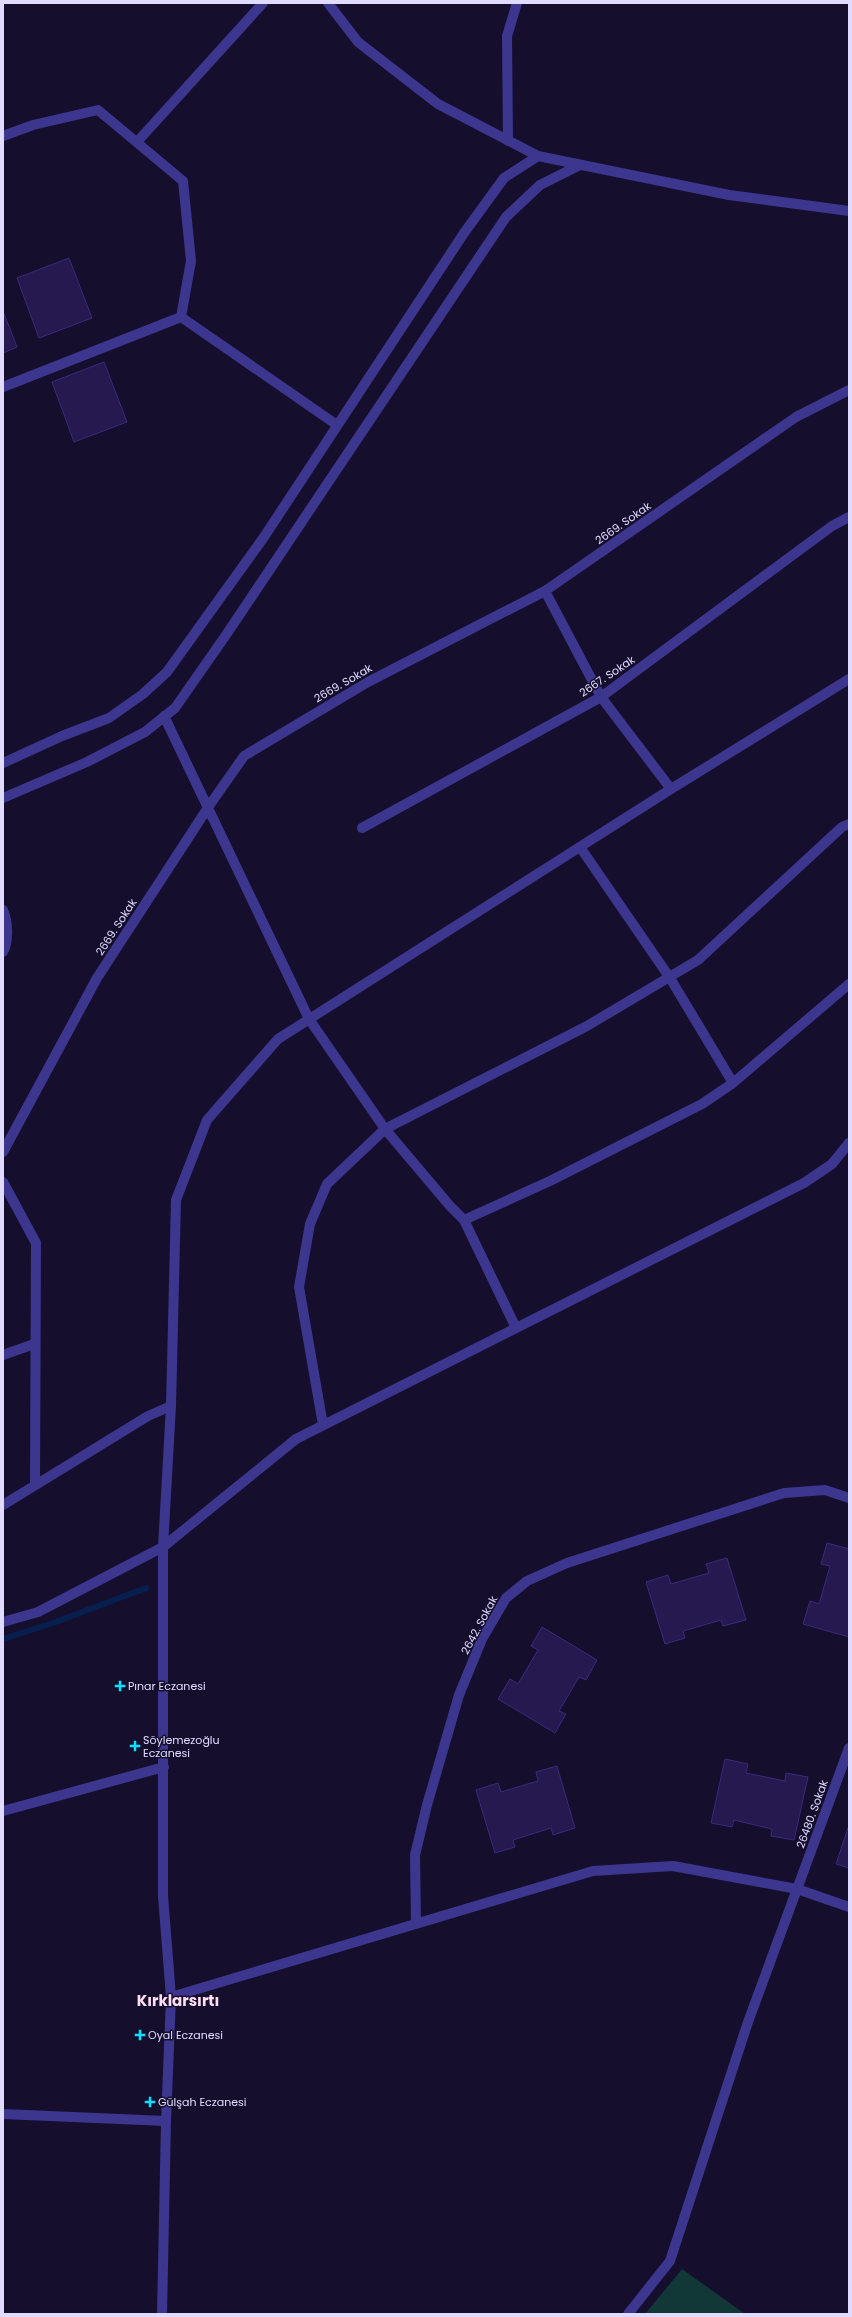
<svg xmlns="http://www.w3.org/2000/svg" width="852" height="2317" font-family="Poppins,sans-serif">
<rect width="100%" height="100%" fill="#150f2d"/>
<!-- green -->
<path fill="#113737" d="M682 2269 745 2314H645Z"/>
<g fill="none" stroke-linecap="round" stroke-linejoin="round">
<!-- stream -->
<path stroke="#061f4f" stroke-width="6" d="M3 1639 53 1623 146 1588"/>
</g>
<!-- building -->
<path fill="#25194f" stroke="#3c297d" d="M69 258 92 318 39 338 17 278Z
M3 311 17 347 3 353Z
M104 362 127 422 74 442 52 382Z
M827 1543 849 1549V1637L803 1624 810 1601 819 1604 830 1566 821 1564Z
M727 1558 746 1620 723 1626 721 1620 683 1631 685 1638 665 1644 646 1582 668 1575 671 1584 709 1573 706 1564Z
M542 1627 597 1660 586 1680 579 1677 559 1711 566 1714 555 1733 498 1699 510 1679 518 1684 538 1650 531 1646Z
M725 1759 748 1764 746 1773 785 1781 786 1773 808 1777 794 1840 771 1836 772 1829 734 1820 732 1827 711 1823Z
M557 1766 575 1828 553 1835 551 1828 513 1840 515 1847 495 1853 476 1790 498 1783 501 1792 538 1781 536 1772Z
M849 1825V1868L836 1864Z"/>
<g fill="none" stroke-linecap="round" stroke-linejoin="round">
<!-- service -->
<path stroke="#3c368f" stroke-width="10" d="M137 142 263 3"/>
<!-- minor -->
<path stroke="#3c368f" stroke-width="10" d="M3 136 33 125 98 110 183 181 191 261 181 317
M508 141 507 36 517 3
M3 387 181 317 337 425
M545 591 601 697 671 789
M164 716 309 1019 385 1129 450 1206 464 1220 516 1328
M362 828 601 697 832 526 849 517
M580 847 670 978 733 1083
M3 910C8 921 9 942 3 952
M3 1152 97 978 209 806 244 756 368 682 545 591 796 417 849 390
M3 1182 36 1243 35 1483
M464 1220 550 1181 702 1104 733 1083 849 984
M3 1355 34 1344
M323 1425 299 1287 310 1224 327 1184 385 1129 587 1026 698 960 842 827 849 824
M3 1505 148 1416 171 1406
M3 1622 38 1612 163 1547 296 1439 804 1183 832 1164 849 1143
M3 1811 164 1767
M416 1924 415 1855 427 1805 459 1695 482 1639 506 1598 527 1581 567 1563 784 1493 825 1490 849 1498
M3 2114 166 2121
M628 2314 670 2261 748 2022 849 1748"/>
<!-- tertiary -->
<path stroke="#3c368f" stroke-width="10" d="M328 3 358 42 438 104 538 156 729 195 849 211
M3 763 62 736 109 718 143 694 167 672 264 537 464 233 504 178 538 156
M3 798 87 762 145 732 175 708 226 635 506 217 540 185 580 165
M171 1997 593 1871 673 1866 797 1889 849 1907
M162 2314 166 2121 171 1997 163 1896V1547L171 1406 176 1200 207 1120 278 1039 671 789 849 679"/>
</g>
<!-- markers -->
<g fill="#07e1ff" stroke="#150f2d" stroke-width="1.5">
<path d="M118 1680h4v4h4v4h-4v4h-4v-4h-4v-4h4z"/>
<path d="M133 1740h4v4h4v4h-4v4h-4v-4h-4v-4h4z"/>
<path d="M138 2029h4v4h4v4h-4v4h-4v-4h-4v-4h4z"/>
<path d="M148 2096h4v4h4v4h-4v4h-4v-4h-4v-4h4z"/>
</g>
<g text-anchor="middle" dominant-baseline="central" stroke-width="3" stroke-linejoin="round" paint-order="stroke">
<!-- street labels -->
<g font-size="11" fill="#e0dbff" stroke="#150f2d">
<text transform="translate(623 523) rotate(-35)">2669. Sokak</text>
<text transform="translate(607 676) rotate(-34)">2667. Sokak</text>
<text transform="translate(343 683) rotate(-30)">2669. Sokak</text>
<text transform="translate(116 927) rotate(-57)">2669. Sokak</text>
<text transform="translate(479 1625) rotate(-62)">2642. Sokak</text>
<text transform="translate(812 1814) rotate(-70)">26480. Sokak</text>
</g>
<!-- poi labels -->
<g font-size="11" fill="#e0dbff" stroke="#150f2d" text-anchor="start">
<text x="128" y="1686">Pınar Eczanesi</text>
<text x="143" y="1740">Söylemezoğlu<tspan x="143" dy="13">Eczanesi</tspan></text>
<text x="148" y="2035">Oyal Eczanesi</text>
<text x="158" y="2102">Gülşah Eczanesi</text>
</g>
<!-- district labels -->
<g font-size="15" font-weight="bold" fill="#ffddf2" stroke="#150f2d">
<text x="178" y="2000">Kırklarsırtı</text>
</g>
</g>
<!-- border -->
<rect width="852" height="2317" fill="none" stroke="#e0dbff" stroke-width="8"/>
</svg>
